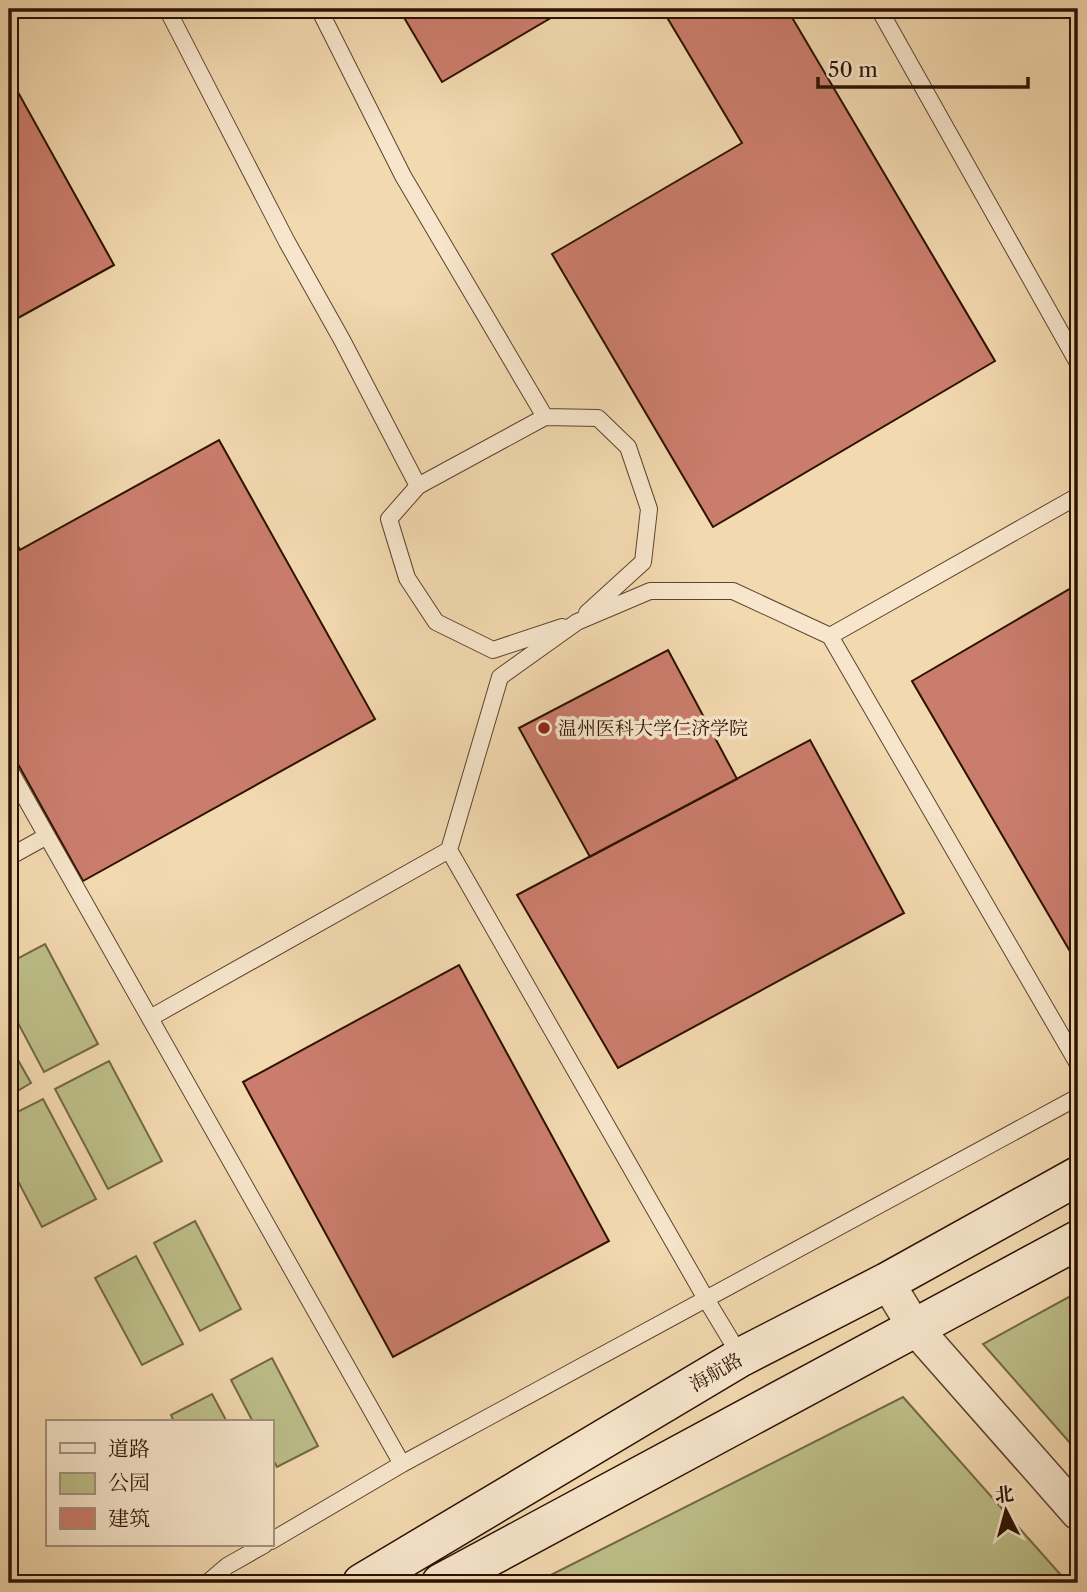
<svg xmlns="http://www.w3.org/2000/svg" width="1087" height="1592" font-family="'Libre Caslon Text','Noto Serif SC',serif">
<rect width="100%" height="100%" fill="#f3d9b0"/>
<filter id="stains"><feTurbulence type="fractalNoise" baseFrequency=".00286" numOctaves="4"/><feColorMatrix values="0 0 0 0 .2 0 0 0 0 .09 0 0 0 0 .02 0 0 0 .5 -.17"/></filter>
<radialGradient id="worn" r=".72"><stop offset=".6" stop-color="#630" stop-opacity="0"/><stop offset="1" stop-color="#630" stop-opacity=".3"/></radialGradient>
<!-- green -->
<path fill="#bdbf8a" stroke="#746846" stroke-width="2" d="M45 944 98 1044 44 1072 9 1006V963Z
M9 1044 31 1083 9 1096Z
M109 1061 162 1161 108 1189 55 1089Z
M43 1099 96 1199 42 1227 9 1164V1116Z
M195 1221 241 1309 200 1331 154 1243Z
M136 1256 183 1344 142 1365 95 1278Z
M1078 1292V1452L983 1344Z
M272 1358 318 1446 277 1467 271 1456V1422H253L231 1380Z
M212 1394 227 1422H174L171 1415Z
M903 1397 1068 1583H535Z"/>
<!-- building -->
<path fill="#cb7d6d" stroke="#2b1201" stroke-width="2" d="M399 9H566L442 82Z
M662 9H787L995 361 713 527 552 254 742 143Z
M9 76 114 265 9 323Z
M219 440 375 719 83 881 9 748V529L20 550Z
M1078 584V965L912 681Z
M668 650 737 779 590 857 519 728Z
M810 740 904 913 618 1068 517 895Z
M459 965 609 1241 393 1357 243 1082Z"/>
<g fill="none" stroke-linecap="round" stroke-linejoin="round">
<!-- lane casing -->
<g stroke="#5d442d" stroke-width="18">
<path id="lane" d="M167 9 287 242 342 340 418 486 389 519 407 578 436 622 493 650 562 627
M319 9 403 176 545 417 598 418 628 447 649 509 643 562 587 613
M879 9 1078 363
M418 486 545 417
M830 636 1078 496
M9 769 402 1464
M9 857 47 836
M150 1018 449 850
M741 1357 706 1299 449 850 500 677 577 622 650 591H733L830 636 1078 1064
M271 1541 402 1464 1078 1097
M207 1583 227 1566 264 1545"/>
</g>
<!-- street casing -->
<g stroke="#5d442d" stroke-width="36">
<path id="street" d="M887 1282 915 1328 1078 1513"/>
</g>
<!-- secondary casing -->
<g stroke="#2b1201" stroke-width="41">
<path id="secondary" d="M362 1583 741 1357 887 1282 1078 1176
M441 1583 1078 1240"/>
</g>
<!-- lane -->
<use href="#lane" stroke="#f7e6cc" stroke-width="16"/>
<!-- street -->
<use href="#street" stroke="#f7e6cc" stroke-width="33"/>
<!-- secondary -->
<use href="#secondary" stroke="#f7e6cc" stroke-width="38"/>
</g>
<!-- markers -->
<circle fill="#8f2418" stroke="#f7e6cc" stroke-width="2.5" cx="544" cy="728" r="7"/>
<g text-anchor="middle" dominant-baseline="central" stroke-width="7" stroke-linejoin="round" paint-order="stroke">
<!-- poi labels -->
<g font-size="19" fill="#2b1201" stroke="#f7e6cc" text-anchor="start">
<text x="558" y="728">温州医科大学仁济学院</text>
</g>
<!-- street labels -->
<g font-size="19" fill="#2b1201" stroke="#f7e6cc">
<text transform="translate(716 1372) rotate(-30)">海航路</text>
</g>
</g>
<!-- margin -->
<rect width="1087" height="1592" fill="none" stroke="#f3d9b0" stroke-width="35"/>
<rect x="10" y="10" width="1066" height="1571" fill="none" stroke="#2b1201" stroke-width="3.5"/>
<rect x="18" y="18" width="1052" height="1557" fill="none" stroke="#2b1201" stroke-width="2"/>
<!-- legend -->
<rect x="46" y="1420" width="228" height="126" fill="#f7e6cc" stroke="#a5917b" stroke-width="2"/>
<rect x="60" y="1443" width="35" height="10" fill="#f7e6cc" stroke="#a5917b" stroke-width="2"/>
<text x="108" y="1456" font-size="21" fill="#2b1201">道路</text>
<rect x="60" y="1473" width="35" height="21" fill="#bdbf8a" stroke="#a5917b" stroke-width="2"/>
<text x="108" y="1490" font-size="21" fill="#2b1201">公园</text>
<rect x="60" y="1508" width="35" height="21" fill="#cb7d6d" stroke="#a5917b" stroke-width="2"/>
<text x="108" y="1526" font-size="21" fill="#2b1201">建筑</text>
<!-- north arrow -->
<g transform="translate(1006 1511) rotate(354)" stroke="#f7e6cc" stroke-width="5" paint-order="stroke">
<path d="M0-5L12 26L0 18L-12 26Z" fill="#2b1201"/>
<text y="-10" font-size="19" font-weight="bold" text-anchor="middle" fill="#2b1201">北</text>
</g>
<!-- scale -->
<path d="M818 77v10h210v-10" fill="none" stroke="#2b1201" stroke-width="3.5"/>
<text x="828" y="77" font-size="21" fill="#2b1201" stroke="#f7e6cc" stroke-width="5" paint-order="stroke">50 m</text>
<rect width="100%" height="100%" filter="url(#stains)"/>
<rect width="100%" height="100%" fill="url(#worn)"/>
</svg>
